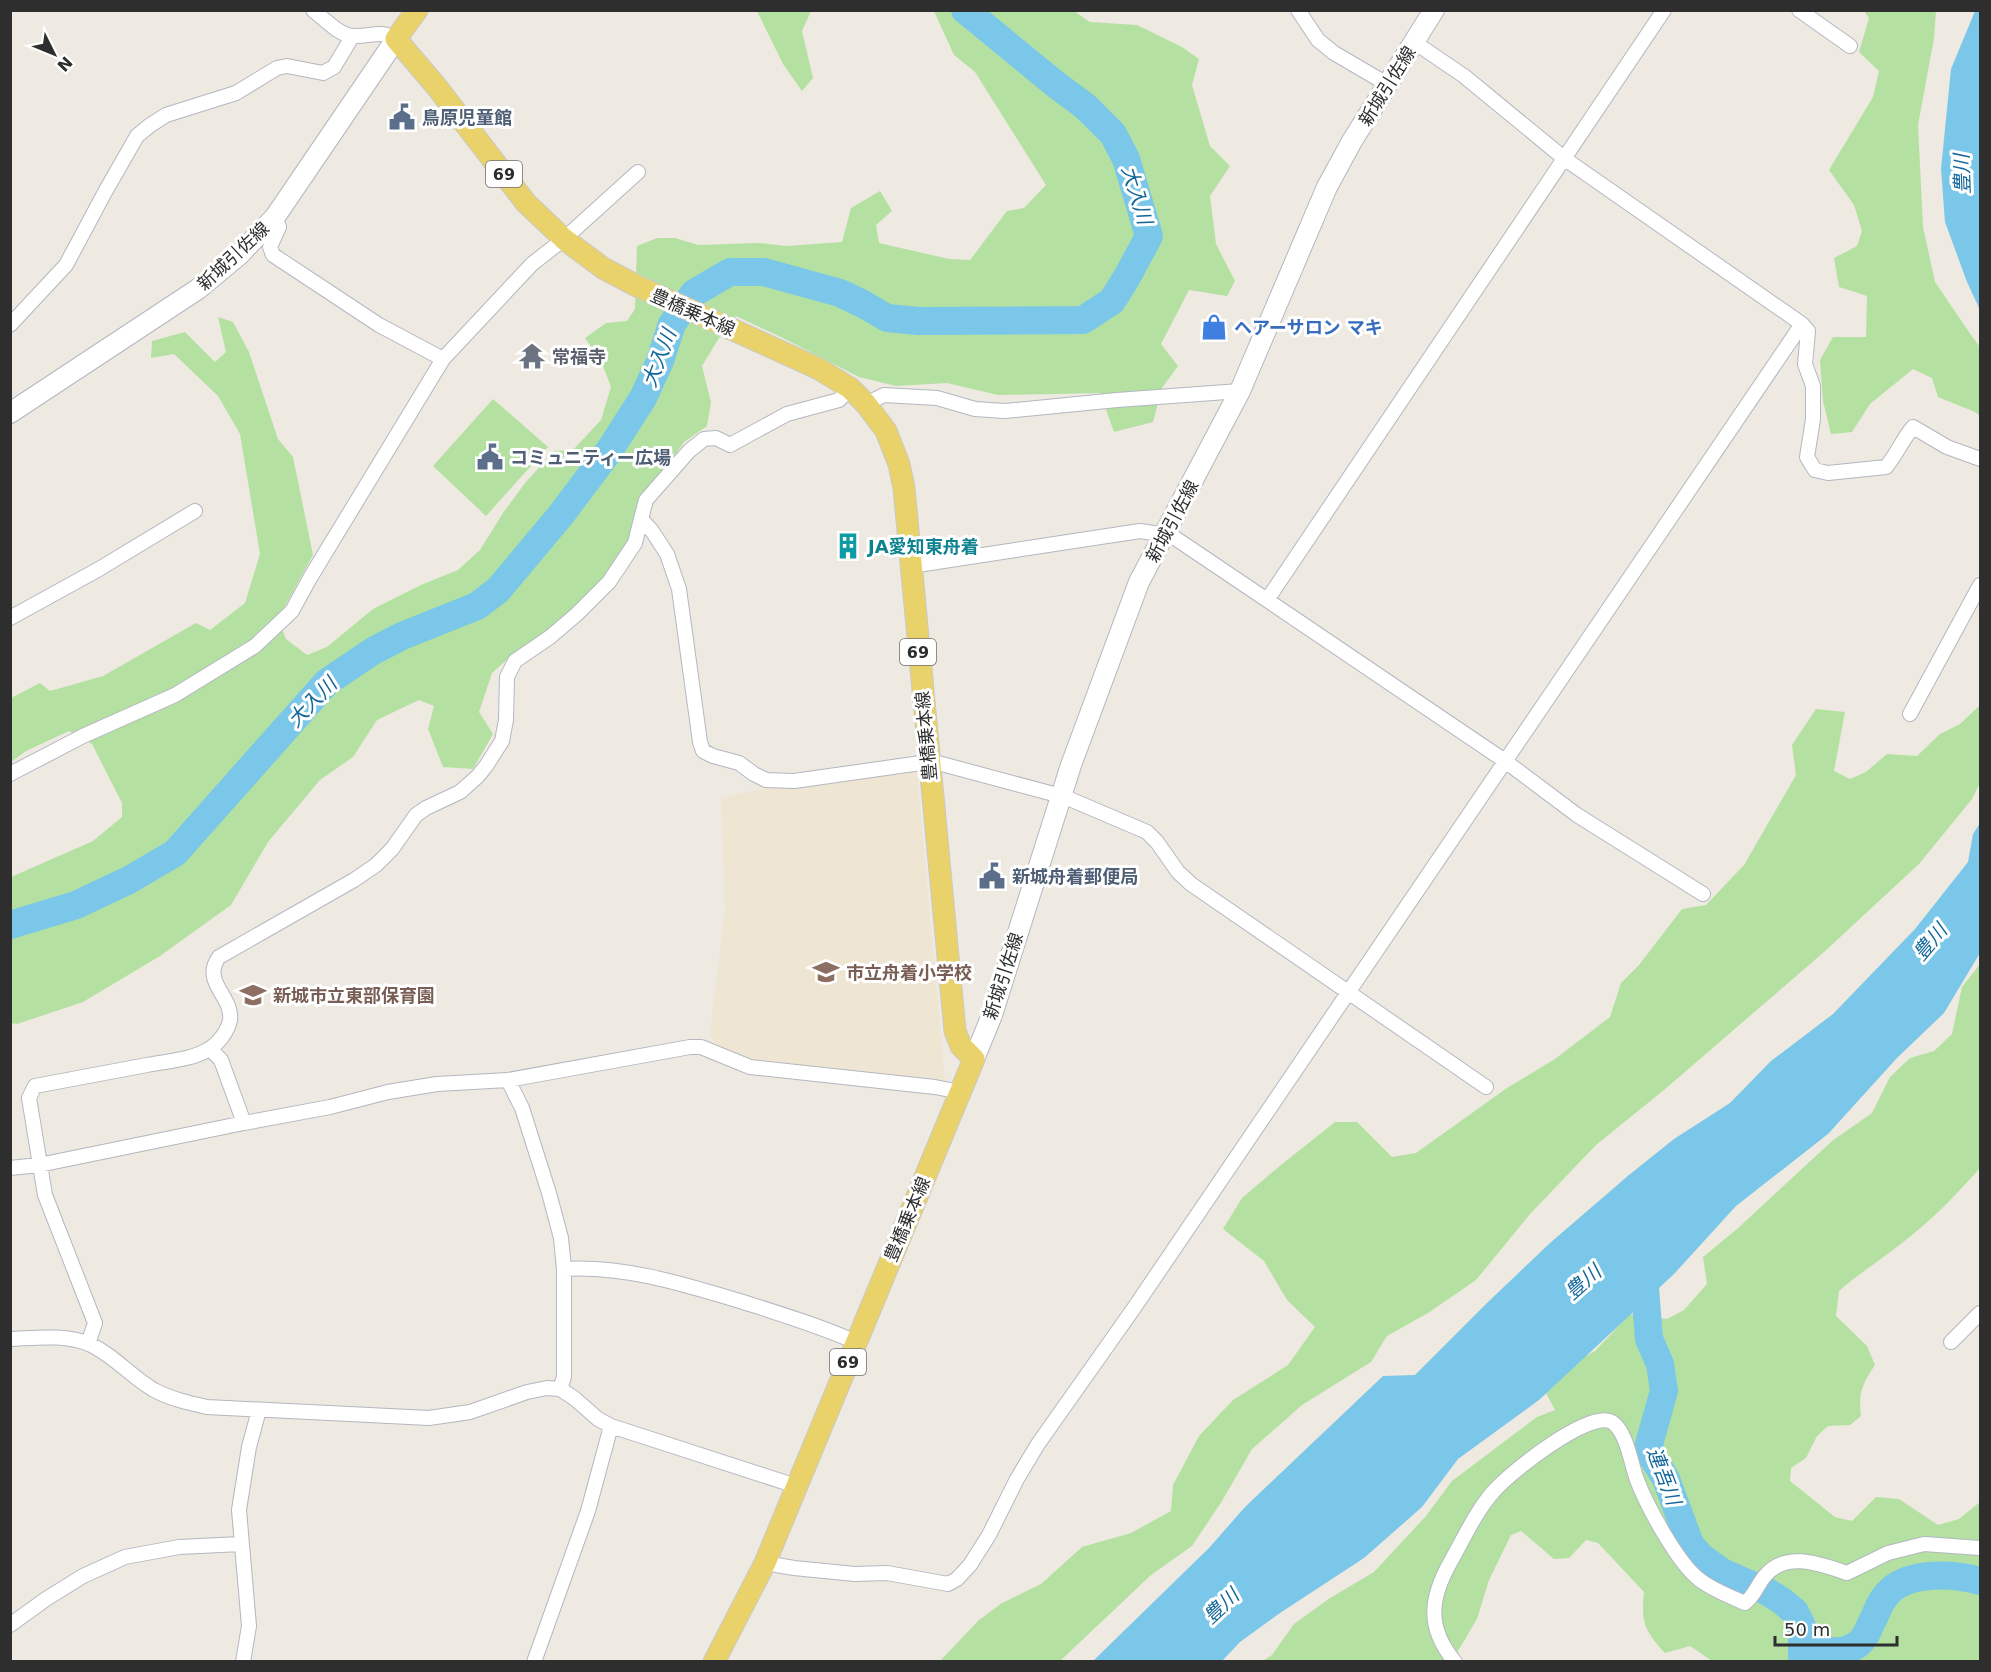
<svg xmlns="http://www.w3.org/2000/svg" width="1991" height="1672" font-family="'DejaVu Sans','Noto Sans JP',sans-serif">
<rect width="100%" height="100%" fill="#eee9e1"/>
<!-- education -->
<path fill="#eee6d2" d="M917 772 945 1082 751 1059 717 1046 710 1035 725 909 721 798 770 787Z"/>
<!-- green -->
<path fill="#b4e1a1" d="M757 11H811L802 31 813 78 802 91 783 64Z
M934 11H1074L1090 22 1137 25 1182 47 1199 59 1192 85 1210 146 1230 166 1210 196 1216 244 1235 281 1227 296 1189 290 1161 344 1178 366 1162 388 1153 422 1114 432 1100 393 998 395 947 383 896 386 859 377 787 340 736 316 719 338 702 366 711 402 707 426 684 442 652 488 643 524 610 572 551 633 512 655 492 673 479 712 493 734 473 769 443 767 428 729 434 706 419 700 377 720 353 757 320 780 268 842 231 905 160 956 83 1002 17 1024 10 1023 11 877 93 841 122 817V803L92 744 69 731 26 751 11 762V698L40 683 50 691 103 676 196 623 210 630 245 603 260 554 240 434 218 396 174 354 151 358 152 341 185 332 215 362 226 352 218 317 233 322 249 352 278 439 293 457 313 555 278 619 286 639 307 655 327 647 373 609 421 585 458 570 480 550 503 513 525 483 554 451 573 450 601 420 611 387 601 361 585 338 606 323 627 321 635 309 637 246 657 238H675L698 245 759 243 786 246 842 242 851 208 880 191 892 211 876 225 879 243 949 259 970 260 1007 211 1024 208 1046 185 975 72 954 55Z
M1864 11H1936L1934 38 1918 125 1923 227 1935 282 1971 335 1980 347V416L1975 412 1938 397 1932 378 1913 369 1870 404 1852 432 1831 434 1823 401 1820 360 1833 337H1866L1867 296 1839 287 1834 258 1857 246 1862 231 1854 205 1829 170 1873 97 1879 71 1859 52 1869 18Z
M493 399 548 447 486 516 433 466Z
M1980 705V783L1972 799 1919 864 1824 952 1664 1090 1596 1145 1531 1213 1476 1280 1428 1313 1387 1336 1371 1362 1302 1405 1252 1449 1222 1501 1192 1546 1151 1575 1060 1661H940L979 1620 1002 1603 1041 1584 1082 1547 1131 1533 1171 1511 1173 1485 1199 1436 1233 1400 1288 1365 1315 1327 1287 1300 1264 1261 1223 1229 1242 1198 1281 1165 1335 1122H1357L1392 1157 1416 1153 1507 1088 1555 1059 1610 1017 1621 983 1639 965 1682 909 1706 905 1744 865 1796 775 1792 745 1816 709 1845 712 1834 771 1850 779 1866 772 1887 754 1917 756 1940 734 1960 724Z
M1980 964V1168C1956 1195 1931 1221 1902 1243 1881 1260 1859 1273 1839 1291L1836 1316 1867 1346 1875 1365C1862 1384 1858 1394 1861 1416L1850 1425 1828 1426 1817 1436 1806 1458 1791 1468 1790 1481 1835 1517 1852 1521 1876 1497 1899 1499 1938 1525 1959 1519 1980 1502V1661H1712L1690 1646 1665 1653C1644 1630 1641 1622 1644 1592L1598 1543 1586 1540 1569 1558 1554 1559 1521 1531 1511 1535 1489 1580 1477 1619 1458 1651 1456 1661 1261 1662 1272 1655 1294 1624 1330 1598 1374 1572 1426 1516 1452 1481 1537 1417 1555 1410 1546 1393 1555 1373 1595 1351 1630 1314 1667 1319 1684 1310 1707 1284 1703 1257 1737 1229 1832 1141 1872 1113 1890 1077 1910 1058 1934 1051 1952 1034 1962 987Z"/>
<!-- water -->
<path fill="#7bc7e9" d="M1975 11H1980V310L1967 282 1945 222 1941 169 1951 69Z
M1980 823V953L1944 1013 1897 1058 1828 1134 1736 1206 1674 1274 1539 1400 1458 1459 1422 1507 1364 1558 1280 1613 1240 1642 1222 1661H1093L1209 1548 1245 1507 1383 1376 1415 1375 1487 1303 1550 1243 1629 1175 1674 1139 1730 1103 1771 1061 1833 1014 1915 929 1968 862 1973 834Z"/>
<g fill="none" stroke-linecap="round" stroke-linejoin="round">
<!-- river -->
<path stroke="#7bc7e9" stroke-width="28" d="M10 925 76 905 129 880 175 853 327 682 373 651 402 636 477 606 498 590 560 516 609 451 643 398 660 361 672 324 694 293 730 272H764L840 293 863 304 887 318 919 321 1083 320 1112 301 1127 277 1149 236 1126 159 1113 134 1086 107 1054 83 965 10
M1643 1262 1649 1339 1660 1364 1664 1391 1649 1444 1653 1458 1666 1479 1690 1544 1700 1556 1722 1572 1766 1591 1782 1601 1795 1612 1802 1626V1662
M1803 1644C1822 1651 1848 1658 1863 1639 1868 1633 1870 1624 1874 1618 1878 1608 1882 1598 1891 1590 1912 1571 1955 1574 1980 1581"/>
<!-- minor casing -->
<g stroke="#b4b7c0" stroke-width="16">
<path id="minor" d="M313 10C324 19 340 36 354 36 371 37 380 29 396 39
M1298 10 1318 40 1334 53 1387 84
M1799 10 1850 46
M1414 42 1464 76 1565 159 1802 324 1808 331 1805 364 1813 386V419L1807 457 1815 470 1828 473 1886 467C1897 454 1902 440 1913 427L1947 447 1980 459
M275 217 279 227 270 247 273 255 379 325 443 359
M10 325 66 265 105 192 137 136 149 126 166 115 236 93 277 68 287 66 323 73 334 67 352 37
M850 388 839 400 787 414 730 445 716 438 704 439 689 451 646 500 641 519 652 531 667 554 679 589 700 742 703 751 713 756 739 763 754 774 766 780 794 781 928 762 938 763 1065 797 1147 832 1157 842 1178 872 1191 884 1486 1087
M866 404 884 395 937 398 975 409 1005 411 1117 400 1240 391
M911 566 1140 531 1172 536 1267 600 1664 10
M1267 600 1505 761 1577 815 1703 894
M10 618 99 569 195 511
M1910 714 1980 585
M10 774 83 736 175 695 255 646 292 611 310 578 443 359 532 264 564 239 638 172
M210 1049 221 1060 244 1123 330 1107 388 1092 437 1084 508 1080 690 1047H701L750 1067 935 1087 960 1092
M508 1080 522 1108 549 1193 561 1238 564 1269V1377L560 1389
M10 1168 39 1165 244 1123
M564 1269C624 1265 686 1285 743 1302 781 1314 820 1326 856 1342
M10 1339C36 1338 65 1334 89 1344 114 1355 131 1377 154 1390 171 1399 189 1403 207 1407L429 1418 470 1412 527 1392 547 1388 560 1389 574 1398 598 1419 611 1426 796 1486
M1951 1342 1980 1313
M88 1344 95 1323 45 1195 29 1098 35 1086C72 1079 110 1072 147 1065 167 1061 192 1060 209 1049 218 1044 228 1031 230 1020 233 996 201 982 219 957L354 880 376 865 392 849 416 815 426 808 460 792 478 776 486 766 502 741 506 720 507 677 515 661 550 637 577 614 609 582 635 543 641 519
M765 1563 794 1568 855 1574 887 1573 948 1584 957 1579 970 1565 989 1535 1017 1479 1038 1444 1134 1308 1802 324
M10 1625 46 1599 83 1576 125 1557 179 1547 241 1544
M243 1662 249 1626 239 1510 249 1447 259 1410
M534 1662 588 1511 611 1426
M1455 1662C1426 1627 1430 1598 1451 1561 1464 1538 1476 1511 1494 1491 1509 1473 1590 1409 1612 1422 1627 1432 1631 1464 1637 1480 1647 1506 1678 1564 1700 1580 1713 1590 1729 1596 1745 1603 1754 1596 1757 1586 1764 1577 1785 1550 1820 1564 1847 1573L1888 1553 1924 1544 1980 1548"/>
</g>
<!-- secondary casing -->
<g stroke="#b4b7c0" stroke-width="22">
<path id="secondary" d="M10 413 198 289 239 255 275 217 396 39
M974 1059 992 1015 1071 765 1139 582 1240 391 1327 187 1352 141 1434 10"/>
</g>
<!-- primary casing -->
<g stroke="#c9c9c9" stroke-width="23">
<path id="primary" d="M417 10 396 39 436 86 526 203 564 239 603 268 635 285 819 369 850 388 866 404 886 431 899 464 904 488 955 1031 961 1046 974 1059 765 1563 714 1662"/>
</g>
<!-- minor -->
<use href="#minor" stroke="#fff" stroke-width="14"/>
<!-- secondary -->
<use href="#secondary" stroke="#fff" stroke-width="20"/>
<!-- primary -->
<use href="#primary" stroke="#ead26a" stroke-width="21"/>
</g>
<!-- icons -->
<defs>
<g id="civic-bare" transform="scale(2.07)"><path d="M-.6-6.5H3V-4.5H.6V-3L4-1V1h2V6H-6V1h2V-1L-.6-3ZM-1.2 2.5V6h2.4V2.5Z" fill="#5c6f8a" stroke="#fff" stroke-width="2.5" paint-order="stroke"/></g>
<g id="shop-bare" transform="scale(2.07)"><path d="M-5-2.5h2.3a2.7 3.5 0 0 1 5.4 0H5L5.5 6h-11ZM-1.5-2.5h3a1.5 2.3 0 0 0-3 0Z" fill="#3f7fe0" stroke="#fff" stroke-width="2.5" paint-order="stroke"/></g>
<g id="temple-bare" transform="scale(2.07)"><path d="M0-6L5-2H3V0L6.5 2.5H4V6H1.5V3h-3V6H-4V2.5H-6.5L-3 0V-2H-5Z" fill="#6b7280" stroke="#fff" stroke-width="2.5" paint-order="stroke"/></g>
<g id="building-bare" transform="scale(2.07)"><path d="M-4-6H4V6H1V3H-1V6H-4ZM-2.5-4.3h1.7v1.8h-1.7ZM.8-4.3h1.7v1.8H.8ZM-2.5-1h1.7V.8h-1.7ZM.8-1h1.7V.8H.8Z" fill="#0f9aa8" stroke="#fff" stroke-width="2.5" paint-order="stroke"/></g>
<g id="school-bare" transform="scale(2.07)"><path d="M0-5L7-2L0 1L-7-2ZM-4 1L0 2.5L4 1V4Q0 6-4 4Z" fill="#8d6e63" stroke="#fff" stroke-width="2.5" paint-order="stroke"/></g>
</defs>
<g fill-rule="evenodd">
<use href="#civic-bare" x="402" y="117"/>
<use href="#shop-bare" x="1214" y="327"/>
<use href="#temple-bare" x="532" y="356"/>
<use href="#civic-bare" x="490" y="457"/>
<use href="#building-bare" x="848" y="546"/>
<use href="#civic-bare" x="992" y="876"/>
<use href="#school-bare" x="826" y="972"/>
<use href="#school-bare" x="253" y="995"/>
</g>
<g text-anchor="middle" dominant-baseline="central" stroke-width="6" stroke-linejoin="round" paint-order="stroke">
<!-- shield labels -->
<g fill="#fff" stroke="#6d6d6d" stroke-width="1.5">
<rect x="486" y="161" width="36" height="26" rx="4.5"/>
<rect x="900" y="639" width="36" height="26" rx="4.5"/>
<rect x="830" y="1349" width="36" height="26" rx="4.5"/>
</g>
<g font-size="16" font-weight="bold" fill="#2e2e2e">
<text x="504" y="174">69</text>
<text x="918" y="652">69</text>
<text x="848" y="1362">69</text>
</g>
<!-- street labels -->
<g font-size="18" fill="#2e2e2e" stroke="#fff">
<text transform="translate(1387 86) rotate(-58)">新城引佐線</text>
<text transform="translate(233 256) rotate(-43)">新城引佐線</text>
<text transform="translate(693 312) rotate(24)">豊橋乗本線</text>
<text transform="translate(1172 521) rotate(-62)">新城引佐線</text>
<text transform="translate(926 736) rotate(-95)">豊橋乗本線</text>
<text transform="translate(1003 976) rotate(-72)">新城引佐線</text>
<text transform="translate(907 1219) rotate(-67)">豊橋乗本線</text>
</g>
<!-- service labels -->
<g font-size="18" font-weight="bold" fill="#4e5e75" stroke="#fff" text-anchor="start">
<text x="422" y="117">鳥原児童館</text>
<text x="510" y="457">コミュニティー広場</text>
<text x="1012" y="876">新城舟着郵便局</text>
</g>
<!-- shop labels -->
<g font-size="18" font-weight="bold" fill="#366cbe" stroke="#fff" text-anchor="start">
<text x="1234" y="327">ヘアーサロン マキ</text>
</g>
<!-- worship labels -->
<g font-size="18" font-weight="bold" fill="#5b616d" stroke="#fff" text-anchor="start">
<text x="552" y="356">常福寺</text>
</g>
<!-- culture labels -->
<g font-size="18" font-weight="bold" fill="#0d838f" stroke="#fff" text-anchor="start">
<text x="868" y="546">JA愛知東舟着</text>
</g>
<!-- education labels -->
<g font-size="18" font-weight="bold" fill="#785e54" stroke="#fff" text-anchor="start">
<text x="846" y="972">市立舟着小学校</text>
<text x="273" y="995">新城市立東部保育園</text>
</g>
<!-- water labels -->
<g font-size="20" font-style="italic" fill="#15679a" stroke="#fff">
<text transform="translate(1962 174) rotate(-92)">豊川</text>
<text transform="translate(1137 195) rotate(73)">大入川</text>
<text transform="translate(659 358) rotate(-69)">大入川</text>
<text transform="translate(312 702) rotate(-46)">大入川</text>
<text transform="translate(1930 942) rotate(-50)">豊川</text>
<text transform="translate(1583 1282) rotate(-41)">豊川</text>
<text transform="translate(1664 1476) rotate(69)">連吾川</text>
<text transform="translate(1221 1606) rotate(-43)">豊川</text>
</g>
</g>
<!-- border -->
<rect width="1991" height="1672" fill="none" stroke="#2e2e2e" stroke-width="24"/>
<!-- north arrow -->
<g transform="translate(54 54) rotate(133)" stroke="#ffffff" stroke-width="4.5" paint-order="stroke">
<path d="M0-4.5L10 22L0 15L-10 22Z" fill="#2e2e2e"/>
<text y="-9" font-size="16" font-weight="bold" text-anchor="middle" fill="#2e2e2e">N</text>
</g>
<!-- scale -->
<path d="M1775 1636v9h122v-9" fill="none" stroke="#2e2e2e" stroke-width="3"/>
<text x="1784" y="1636" font-size="18" fill="#2e2e2e" stroke="#ffffff" stroke-width="4.5" paint-order="stroke">50 m</text>
</svg>
